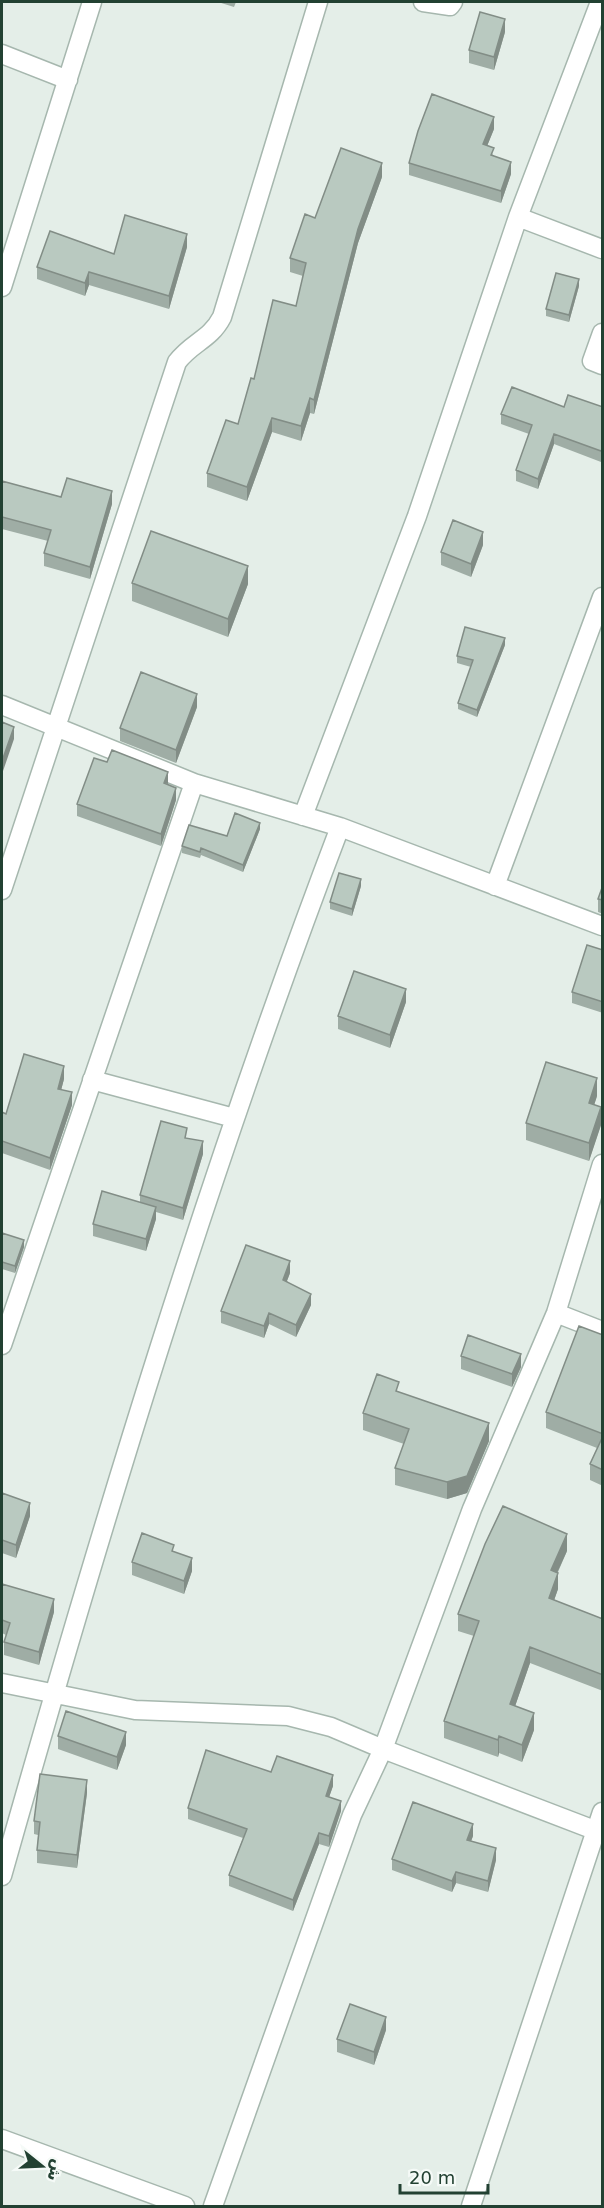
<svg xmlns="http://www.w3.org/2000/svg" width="604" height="2208" font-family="'DejaVu Sans',Vazirmatn,sans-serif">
<rect width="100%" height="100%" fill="#e4eee8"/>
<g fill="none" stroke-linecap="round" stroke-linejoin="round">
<!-- minor casing -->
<g stroke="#a6b7ae" stroke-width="21">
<path id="minor" d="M423 2 450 6 453 2
M2 54 68 80
M518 217 602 249
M2 287 92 2
M602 333 592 361 602 365
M2 705 194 783 340 827 602 926
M303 816 417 516 518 217 600 2
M495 886 602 597
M2 890 177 362C192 342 210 340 222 317L318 2
M92 1080 234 1118
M556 1313 602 1331
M2 1345 194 783
M2 1683 135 1710 288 1716 331 1727 383 1749 597 1831 602 1830
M2 1876C102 1522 209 1171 340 827
M2 2139 185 2206
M213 2206 352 1815 383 1749 472 1509 556 1313 602 1164
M471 2206 602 1812"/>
</g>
<!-- minor -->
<use href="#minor" stroke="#fff" stroke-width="18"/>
</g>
<!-- wall -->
<path fill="#9fada5" d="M218 2H236L234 7Z
M505 32 494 70 469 63V50Z
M494 129 487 146 494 156 511 174 501 203 409 175V163Z
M382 177 358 243 314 414 310 413 301 441 272 432 247 501 207 487V473L238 424 254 379 296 306 303 276 290 272V258L315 218Z
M187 247 169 309 89 285 85 296 37 279V267Z
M579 286 569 322 546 316V309Z
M564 407H603V457L601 462 554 444 538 489 516 481V470L529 434 501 424V414Z
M2 481 61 497 112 504 90 579 44 566V553L48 541 2 529Z
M483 545 471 577 441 565V552Z
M132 583 248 584 228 637 132 601Z
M505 645 477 717 458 709V703L471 667 457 663V656Z
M197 707 176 763 120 741V728Z
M168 784 176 800 161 846 77 816V804Z
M260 829 243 872 201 855 200 858 182 853V846Z
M603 885V914L598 912V899Z
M361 886 352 916 330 909V902Z
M603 950V1013L572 1003V992Z
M406 1002 390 1048 338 1029V1016Z
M64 1079 61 1090 72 1105 50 1170 2 1153V1112L6 1114Z
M597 1096 594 1105 601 1125 589 1161 526 1140V1123Z
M187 1138 203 1154 183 1220 156 1212V1219L146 1251 93 1236V1224L140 1202V1195Z
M2 1233 24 1247 15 1273 2 1269Z
M290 1273 287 1281 311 1305 296 1337 269 1324 264 1338 221 1323V1311Z
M603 1335V1486L590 1480V1464L597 1448 546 1428V1412Z
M461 1356 521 1367 512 1387 461 1369Z
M399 1392 489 1441 467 1493 447 1499 395 1485V1468L404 1444 363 1430V1413Z
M2 1493 30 1516 16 1558 2 1553Z
M567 1551 558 1572V1589L554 1600 603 1619V1691L530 1663 515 1706 534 1730 522 1762 499 1753 498 1757 444 1738V1721L474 1636 458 1631V1614Z
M174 1552 192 1571 184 1594 132 1575V1562Z
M2 1584 54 1612 39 1665 4 1655V1642L6 1635 2 1633Z
M58 1736 126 1745 117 1770 58 1749Z
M271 1772 333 1786 329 1797 341 1811 329 1847 319 1844 293 1911 229 1886V1875L243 1838 188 1819V1808Z
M87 1793 77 1868 37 1863V1850L38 1835 34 1834V1821Z
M473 1836 471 1841 496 1860 488 1892 456 1883 452 1892 392 1870V1859Z
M386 2030 374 2065 337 2052V2039Z"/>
<!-- shaded-wall -->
<path fill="#828d86" d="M505 19V32L494 70V57Z
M494 117V129L483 156V144Z
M511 162V174L501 203V191Z
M382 163V177L358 243 314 414V400L358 229Z
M187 234V247L169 309V296Z
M89 272V285L85 296V283Z
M579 279V286L569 322V315Z
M310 398V413L301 441V426Z
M272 418V432L247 501V487Z
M554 434V444L538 489V479Z
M603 447V457L601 462V451Z
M112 491V504L90 579V567Z
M483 532V545L471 577V564Z
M248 566V584L228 637V619Z
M505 638V645L477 717V710Z
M197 694V707L176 763V750Z
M14 727V739L2 774V761Z
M168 772V784L164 783Z
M176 788V800L161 846V834Z
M260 823V829L243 872V865Z
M361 879V886L352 916V909Z
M406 989V1002L390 1048V1035Z
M64 1066V1079L58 1102V1089Z
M597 1078V1096L589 1121V1103Z
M72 1092V1105L50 1170V1158Z
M601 1107V1125L589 1161V1143Z
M203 1141V1154L183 1220V1208Z
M156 1207V1219L146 1251V1239Z
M24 1240V1247L15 1273V1266Z
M290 1261V1273L283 1291V1280Z
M311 1294V1305L296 1337V1325Z
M269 1313V1324L264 1338V1326Z
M521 1354V1367L512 1387V1374Z
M489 1423V1441L467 1493 447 1499V1482Z
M30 1503V1516L16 1558V1545Z
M567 1534V1551L551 1586V1570Z
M192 1558V1571L184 1594V1581Z
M558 1573V1589L549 1615V1598Z
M54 1599V1612L39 1665V1652Z
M530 1647V1663L510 1721V1704Z
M534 1713V1730L522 1762V1745Z
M126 1732V1745L117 1770V1757Z
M499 1736V1753L498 1757V1740Z
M333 1775V1786L326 1806V1796Z
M87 1780V1793L77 1868V1855Z
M341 1801V1811L329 1847V1836Z
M473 1824V1836L467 1852V1840Z
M319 1833V1844L293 1911V1900Z
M496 1848V1860L488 1892V1881Z
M456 1872V1883L452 1892V1881Z
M386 2017V2030L374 2065V2052Z"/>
<!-- building -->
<path fill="#b9c9c0" stroke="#828d86" stroke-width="1.5" d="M480 12 505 19 494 57 469 50Z
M432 94 494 117 483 144 494 148 491 155 511 162 501 191 409 163 418 131Z
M341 148 382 163 358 229 314 400 310 398 301 426 272 418 247 487 207 473 226 420 238 424 251 378 254 379 273 300 296 306 306 263 290 258 305 214 315 218Z
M125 215 187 234 169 296 89 272 85 283 37 267 50 231 114 254Z
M556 273 579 279 569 315 546 309Z
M512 387 564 407 568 395 603 407V447L601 451 554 434 538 479 516 470 532 425 501 414Z
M67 478 112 491 90 567 44 553 51 530 2 517V481L61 497Z
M453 520 483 532 471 564 441 552Z
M151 531 248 566 228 619 132 583Z
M465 627 505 638 477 710 458 703 473 660 457 656Z
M141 672 197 694 176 750 120 728Z
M2 722 14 727 2 761Z
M112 750 168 772 164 783 176 788 161 834 77 804 94 758 107 762Z
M235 813 260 823 243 865 201 848 200 852 182 846 189 825 227 836Z
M339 873 361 879 352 909 330 902Z
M603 885V900L598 899Z
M587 945 603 950V1002L572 992Z
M354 971 406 989 390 1035 338 1016Z
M24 1054 64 1066 58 1089 72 1092 50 1158 2 1141V1112L6 1114Z
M546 1062 597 1078 589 1103 601 1107 589 1143 526 1123Z
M161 1121 187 1128 185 1138 203 1141 183 1208 140 1195Z
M102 1191 156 1207 146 1239 93 1224Z
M2 1233 24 1240 15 1266 2 1262Z
M246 1245 290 1261 283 1280 311 1294 296 1325 269 1313 264 1326 221 1311Z
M579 1326 603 1335V1434L546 1412Z
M468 1335 521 1354 512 1374 461 1356Z
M377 1374 399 1382 396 1391 489 1423 467 1476 447 1482 395 1468 409 1429 363 1413Z
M603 1436V1470L590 1464Z
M2 1493 30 1503 16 1545 2 1540Z
M503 1506 567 1534 551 1570 558 1573 549 1598 603 1619V1675L530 1647 510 1704 534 1713 522 1745 499 1736 498 1740 444 1721 479 1621 458 1614 485 1544Z
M142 1533 174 1545 172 1551 192 1558 184 1581 132 1562Z
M2 1584 54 1599 39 1652 4 1642 10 1623 2 1620Z
M66 1711 126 1732 117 1757 58 1736Z
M206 1750 271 1772 277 1756 333 1775 326 1796 341 1801 329 1836 319 1833 293 1900 229 1875 247 1829 188 1808Z
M40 1774 87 1780 77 1855 37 1850 40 1822 34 1821Z
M413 1802 473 1824 467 1840 496 1848 488 1881 456 1872 452 1881 392 1859Z
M350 2004 386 2017 374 2052 337 2039Z"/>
<!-- border -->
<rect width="604" height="2208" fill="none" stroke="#224132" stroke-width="6"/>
<!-- north arrow -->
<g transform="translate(42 2166) rotate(108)" stroke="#f5faf7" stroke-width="4.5" paint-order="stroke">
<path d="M0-4.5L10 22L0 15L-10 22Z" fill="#224132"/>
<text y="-9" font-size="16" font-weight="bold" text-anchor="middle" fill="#224132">ش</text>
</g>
<!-- scale -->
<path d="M400 2184v9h88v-9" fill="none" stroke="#224132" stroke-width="3"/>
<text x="409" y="2184" font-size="18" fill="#224132" stroke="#f5faf7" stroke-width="4.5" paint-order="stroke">20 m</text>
</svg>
